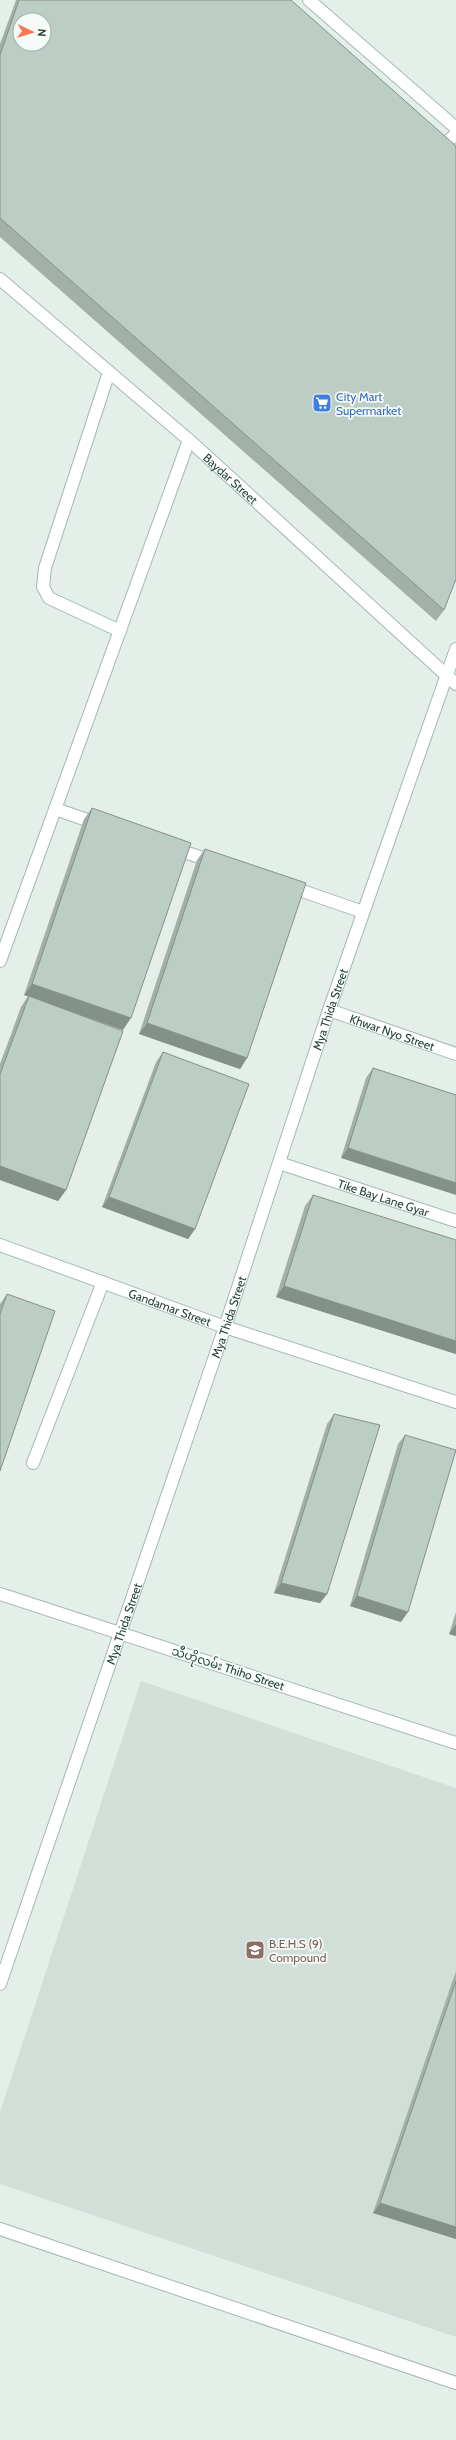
<svg xmlns="http://www.w3.org/2000/svg" width="456" height="2440" font-family="Cabin,'Noto Sans Myanmar',sans-serif">
<rect width="100%" height="100%" fill="#e4efea"/>
<!-- built -->
<path fill="#d2dfd9" d="M141 1681 456 1788V2337L0 2184V2112Z"/>
<g fill="none" stroke-linecap="round" stroke-linejoin="round">
<!-- lane casing -->
<g stroke="#a6b8b1" stroke-width="14">
<path id="lane" d="M437 151 456 134
M109 372 45 568 43 587 49 598 120 631"/>
</g>
<!-- street casing -->
<g stroke="#a6b8b1" stroke-width="14">
<g id="street">
<path id="s1" d="M0 279 189 440 456 684"/>
<path d="M55 809 99 824"/>
<path d="M172 848 215 862"/>
<path d="M288 886 363 912"/>
<path d="M0 961 189 440"/>
<path id="s2" d="M329 1010 456 1054"/>
<path id="s3" d="M279 1163 456 1221"/>
<path id="s4" d="M0 1245 225 1327 456 1402"/>
<path d="M33 1463 103 1282"/>
<path d="M0 1594 456 1743"/>
<path id="s5" d="M0 1984 225 1327 329 1010 456 649"/>
<path d="M0 2229 456 2383"/>
</g>
</g>
<!-- secondary casing -->
<g stroke="#a2bcb1" stroke-width="14">
<path id="secondary" d="M309 0 456 128"/>
</g>
<!-- lane -->
<use href="#lane" stroke="#fff" stroke-width="12"/>
<!-- street -->
<use href="#street" stroke="#fff" stroke-width="12"/>
<!-- secondary -->
<use href="#secondary" stroke="#fff" stroke-width="12"/>
</g>
<!-- wall -->
<path fill="#a2b0a9" d="M16 0H291L444 610 436 621 0 237V44Z
M92 808 123 1030 50 1004 66 1190 58 1201 0 1180V1064L21 1007 28 996 24 995 84 819Z
M205 849 247 1058 240 1069 139 1034 197 860Z
M163 1052 195 1229 188 1239 102 1207 156 1062Z
M373 1068 456 1095 341 1158 366 1078Z
M313 1195 456 1354 276 1297 305 1206Z
M7 1294 0 1471V1304Z
M334 1414 327 1594 320 1603 274 1593 327 1424Z
M405 1435 401 1622 350 1606 398 1444Z
M456 1612V1636L449 1634Z
M456 1971V2239L373 2213Z"/>
<!-- shaded-wall -->
<path fill="#84908a" d="M32 984 131 1018 123 1030 24 995Z
M147 1023 247 1058 240 1069 139 1034Z
M348 1148 456 1183V1195L341 1158Z
M0 1166 66 1190 58 1201 0 1180Z
M109 1197 195 1229 188 1239 102 1207Z
M284 1286 456 1341V1354L276 1297Z
M281 1583 327 1594 320 1603 274 1593Z
M357 1596 408 1612 401 1622 350 1606Z
M456 1624V1636L449 1634Z
M380 2203 456 2227V2239L373 2213Z"/>
<!-- building -->
<path fill="#bccdc5" stroke="#84908a" fill-rule="evenodd" d="M19 0H291L456 146V579L444 610 0 218V55ZM20 20H44V44H20Z
M92 808 191 843 131 1018 32 984Z
M205 849 306 883 247 1058 147 1023Z
M29 996 123 1031 66 1190 0 1166V1074Z
M163 1052 249 1084 195 1229 109 1197Z
M373 1068 456 1095V1183L348 1148Z
M313 1195 456 1240V1341L284 1286Z
M7 1294 55 1311 0 1471V1314Z
M334 1414 380 1425 327 1594 281 1583Z
M405 1435 456 1450 408 1612 357 1596Z
M456 1981V2227L380 2203Z"/>
<!-- icons -->
<defs>
<g id="supermarket-square" transform="scale(1)"><rect x="-9" y="-9" width="18" height="18" rx="4" fill="#3f7fe0" stroke="#f6fbf8"/><path d="M-6-5.5h2.5l.6 2H6L4.5 2H-2.5L-4.4-4H-6ZM-1.5 3.2a1.3 1.3 0 1 0 .1 0ZM3 3.2a1.3 1.3 0 1 0 .1 0Z" fill="#fff"/></g>
<g id="school-square" transform="scale(1)"><rect x="-9" y="-9" width="18" height="18" rx="4" fill="#8d6e63" stroke="#f6fbf8"/><path d="M0-5L7-2L0 1L-7-2ZM-4 1L0 2.5L4 1V4Q0 6-4 4Z" fill="#fff"/></g>
</defs>
<g fill-rule="evenodd">
<use href="#supermarket-square" x="322" y="403"/>
<use href="#school-square" x="255" y="1950"/>
</g>
<g text-anchor="middle" dominant-baseline="central" stroke-width="3.5" stroke-linejoin="round" paint-order="stroke">
<!-- shop labels -->
<g font-size="12" fill="#366cbe" stroke="#f6fbf8" text-anchor="start">
<text x="336" y="396">City Mart<tspan x="336" dy="14">Supermarket</tspan></text>
</g>
<!-- street labels -->
<g font-size="12" fill="#224338" stroke="#f6fbf8">
<text stroke="none"><textPath href="#s1" startOffset="305">Baydar Street</textPath></text>
<text stroke="none"><textPath href="#s5" startOffset="1029">Mya Thida Street</textPath></text>
<text stroke="none"><textPath href="#s2" startOffset="67">Khwar Nyo Street</textPath></text>
<text stroke="none"><textPath href="#s3" startOffset="110">Tike Bay Lane Gyar</textPath></text>
<text stroke="none"><textPath href="#s4" startOffset="181">Gandamar Street</textPath></text>
<text stroke="none"><textPath href="#s5" startOffset="705">Mya Thida Street</textPath></text>
<text stroke="none"><textPath href="#s5" startOffset="381">Mya Thida Street</textPath></text>
<text transform="translate(228 1668) rotate(18)">သီဟိုလမ်း Thiho Street</text>
</g>
<!-- education labels -->
<g font-size="12" fill="#785e54" stroke="#f6fbf8" text-anchor="start">
<text x="269" y="1943">B.E.H.S (9)<tspan x="269" dy="14">Compound</tspan></text>
</g>
</g>
<!-- north arrow -->
<g transform="translate(32 32) rotate(94)"><circle r="19" fill="#f6fbf8" stroke="#a1b1ab"/>
<path d="M0-3L7 15L0 10L-7 15Z" fill="#fd7654"/>
<text y="-6" font-size="11" font-weight="bold" text-anchor="middle" fill="#224338">N</text>
</g>
</svg>
